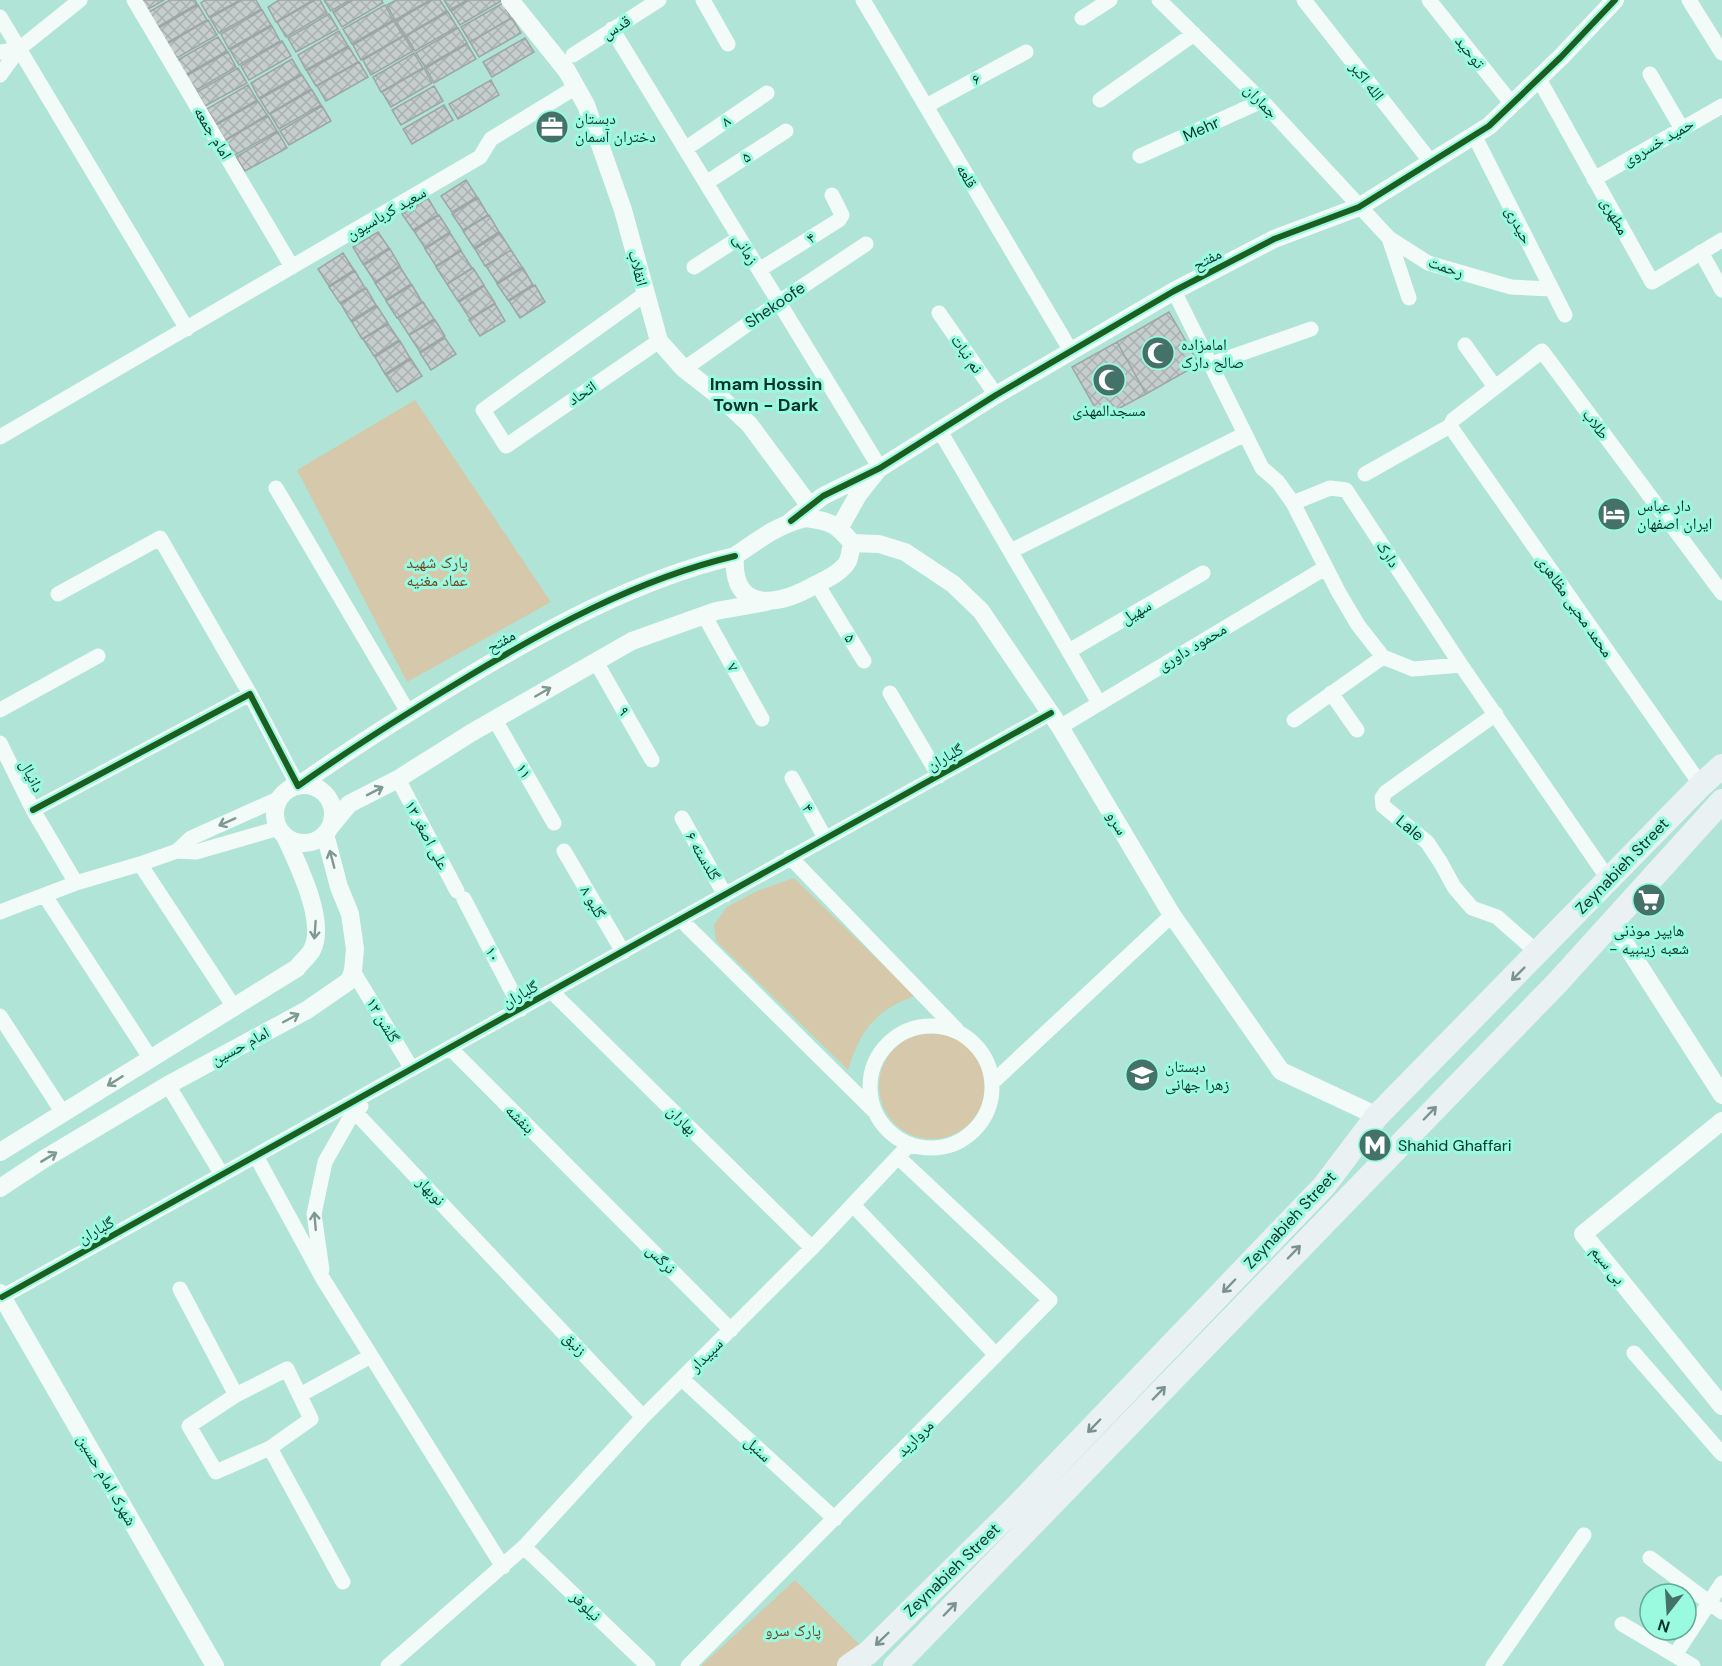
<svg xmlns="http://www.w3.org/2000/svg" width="1722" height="1666" font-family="'DM Sans','Noto Naskh Arabic',sans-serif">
<defs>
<pattern id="building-cross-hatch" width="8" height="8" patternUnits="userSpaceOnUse" patternTransform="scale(1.5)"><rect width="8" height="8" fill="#c5cdcd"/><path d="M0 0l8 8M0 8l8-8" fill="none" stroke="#a8b1b0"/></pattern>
</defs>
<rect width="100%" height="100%" fill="#afe4d6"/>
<!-- green -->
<path fill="#d6c9ab" d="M415 400 551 602 407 682 297 470Z
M794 878 915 996C875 1010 860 1031 848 1070L716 941 714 925 727 907 757 891Z
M879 1086a53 53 0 1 1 106 0a53 53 0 1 1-106 0Z
M795 1580 868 1653 849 1666H701Z"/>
<!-- building -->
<path fill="url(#building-cross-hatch)" stroke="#9ca6a5" stroke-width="1.5" d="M139 0H164L145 11Z
M170 0H195L197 4 156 28 147 13Z
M205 0H240L209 17 201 3Z
M242 0H256L261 9 219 33 210 18Z
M279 0H313L276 22 268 7Z
M315 0H320L327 13 286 37 277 22Z
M324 0H350L331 11Z
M353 0H382L383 3 342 27 333 12Z
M396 0H430L395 20 387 5Z
M432 0H440L447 11 405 36 396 21Z
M444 0H467L450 10Z
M469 0H500L501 1 460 25 451 11Z
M503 3 511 18 470 42 461 27Z
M198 5 207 20 165 44 157 29Z
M385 5 393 20 352 44 343 29Z
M262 10 271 25 229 49 221 34Z
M448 12 457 27 415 51 406 36Z
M329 14 338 29 296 52 288 38Z
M512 18 521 33 479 57 470 42Z
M208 20 217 35 175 59 167 44Z
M394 21 403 36 361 60 353 45Z
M272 26 280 41 239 65 230 50Z
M458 28 467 43 425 67 416 53Z
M339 31 348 46 306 70 298 55Z
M404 36 413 51 371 75 363 60Z
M218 37 227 51 185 75 176 61Z
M525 38 534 52 492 77 483 62Z
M282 41 291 56 249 80 241 66Z
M467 44 476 59 434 83 426 68Z
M349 47 358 62 316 86 307 71Z
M228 52 236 67 195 91 186 76Z
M414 53 423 68 381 92 373 77Z
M292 59 301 74 259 98 251 83Z
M359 62 368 77 326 101 317 86Z
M238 68 247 83 205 106 197 92Z
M424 68 432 83 391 107 382 92Z
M302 75 311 89 269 114 260 99Z
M491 80 499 95 458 119 449 104Z
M248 85 257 100 216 124 207 109Z
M434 86 443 101 401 125 392 110Z
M312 90 321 105 279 129 270 114Z
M258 101 267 115 225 140 216 125Z
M444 105 453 120 412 144 403 129Z
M322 106 331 121 289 145 280 131Z
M268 116 277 131 235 155 226 140Z
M278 132 287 148 245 171 236 157Z
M466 180 477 197 452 212 441 196Z
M428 198 438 215 413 230 402 214Z
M478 198 488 215 463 230 452 214Z
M439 215 450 232 425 248 414 231Z
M489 215 499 232 474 248 463 231Z
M378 232 389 248 363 264 353 247Z
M450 233 461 250 436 266 425 249Z
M500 233 511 250 485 266 475 249Z
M390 249 400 266 375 282 364 265Z
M511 250 522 267 497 283 486 266Z
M461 251 472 268 447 284 436 267Z
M343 253 354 270 329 286 318 269Z
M400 267 411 284 386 300 375 283Z
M473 268 484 285 458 301 447 284Z
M523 268 533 285 508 300 497 284Z
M355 271 365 288 340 303 329 287Z
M412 285 422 302 397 318 386 301Z
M535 285 545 302 520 318 509 301Z
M484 286 495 303 470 319 459 302Z
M366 288 376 305 351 321 341 304Z
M423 302 434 319 409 335 398 318Z
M495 304 505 321 480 336 469 320Z
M377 306 388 323 362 339 352 322Z
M1169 312 1199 364 1146 394 1117 342Z
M435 320 445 336 420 352 409 335Z
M388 324 399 340 374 356 363 339Z
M445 338 456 354 431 370 420 353Z
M400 341 410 358 385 374 375 357Z
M1117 342 1146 394 1101 418 1072 367Z
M411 359 422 376 397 392 386 375Z"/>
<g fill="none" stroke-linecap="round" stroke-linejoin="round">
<!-- minor -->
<path stroke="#f3fbf9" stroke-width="15" d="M134 0 292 267
M703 0 728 44
M863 0 1071 351
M1159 0 1262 101 1389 238 1428 263 1511 287 1551 289
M1304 0 1431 162
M1429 0 1512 104
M1689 0 1722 53
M0 17 187 329
M1082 18 1110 0
M612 29 880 468
M0 52 19 49
M573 55 659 0
M1650 74 1682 129
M0 75 19 49 80 0
M1539 79 1652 282 1722 240
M1100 100 1194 34
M926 106 1026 52
M1474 135 1565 315
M685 149 767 93
M1140 156 1262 101
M1594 179 1722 106
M706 183 786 131
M1389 238 1409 298
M1701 252 1722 290
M694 267 739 238
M759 270 839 220 842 215 832 195
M1174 291 1262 468 1278 482 1293 503 1339 593 1358 625 1383 657 1413 669 1461 665
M645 294 483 410 506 446 659 341
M939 313 996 395
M1465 345 1495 387
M1211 364 1311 329
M684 369 779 302 866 244
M1450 426 1701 785
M940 431 1099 703
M0 437 480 157 491 139 576 87
M1365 474 1450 426 1453 420 1542 351 1722 593
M276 488 408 712
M1293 503 1330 488 1346 490 1461 665 1609 880
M1011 551 1245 434
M817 584 864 661
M58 594 160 538 250 694
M704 615 762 719
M1069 651 1203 573
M596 662 652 760
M890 693 939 776
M1331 693 1357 730
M0 710 98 656
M1496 714 1386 792 1382 798 1383 806 1427 842 1441 863 1454 887 1472 908 1497 917 1538 953
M495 720 554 823
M1294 720 1383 657
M1060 727 1325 568
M0 743 33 810 76 883
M792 778 825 838
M398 779 457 891
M33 810 250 694 298 786
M682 818 725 895
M177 851 196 852 279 828
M564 851 623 952
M790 857 957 1030
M140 864 234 1007
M45 896 151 1059
M464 899 521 1009
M0 912 76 883 140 864 177 851 191 838 280 798
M681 920 873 1110
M353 971 412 1069
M552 992 812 1248
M0 1016 63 1113
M870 1087a61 61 0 1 1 122 0a61 61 0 1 1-122 0Z
M450 1048 731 1330
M992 1083 1172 915
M168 1085 222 1175
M355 1112 643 1417
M256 1156 323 1279 503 1567
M898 1157 1050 1300 996 1355
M322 1270 314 1214 325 1162 350 1118 361 1106
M180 1289 236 1395
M2 1297 1051 713
M1634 1353 1722 1454
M682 1379 835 1519
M300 1395 371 1356
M270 1448 216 1472 189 1426 236 1395 287 1369 311 1419 270 1448 343 1582
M524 1547 648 1666
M1650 1558 1722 1612
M1622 1624 1693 1666
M1675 1655 1722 1583
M388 1666 524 1547 643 1417 812 1248 910 1144
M688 1666 996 1355 854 1206
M1493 1666 1584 1535"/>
<!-- tertiary -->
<path stroke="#f3fbf9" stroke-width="18" d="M510 0 567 71 586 105 623 210 659 341 684 369 720 397 749 424 810 506
M806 518C830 521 837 524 852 543 851 548 850 556 848 561 841 573 826 579 815 585 778 606 731 614 735 556 758 540 779 524 806 518Z
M791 521 823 496 880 468 996 395 1174 291 1274 239 1359 207 1489 126 1561 57 1615 0
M840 527 858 495 877 471
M852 543 879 544 905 552 953 584 981 611 1060 727 1172 915 1281 1071 1377 1116
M275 814a29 29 0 1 1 58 0a29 29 0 1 1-58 0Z
M298 786C350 749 404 715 459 682 545 630 637 579 735 556
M330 827 349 804 398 779 471 733 632 641 716 611 766 602
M1612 923 1722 1095
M1722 1121 1583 1234 1722 1406
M0 1152 297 968C301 962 309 956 312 950 327 921 297 863 285 836
M0 1188 44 1159 168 1085 307 1010 349 981 353 971 355 949 350 914 339 887 325 834
M0 1293 215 1666"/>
<!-- primary -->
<path stroke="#eaf1f3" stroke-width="24" d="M849 1666 868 1653 1016 1507 1324 1186 1377 1116 1701 785 1722 766
M895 1666 1557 983 1722 801"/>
<!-- cycleway casing -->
<g stroke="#99fae0" stroke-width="10">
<path id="cycleway" d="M791 521 823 496 880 468 996 395 1174 291 1274 239 1359 207 1489 126 1561 57 1615 0
M33 810 250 694 298 786C350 749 404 715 459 682 545 630 637 579 735 556
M2 1297 1051 713"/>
</g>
<!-- cycleway -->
<use href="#cycleway" stroke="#1b5e20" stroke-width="6"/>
</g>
<!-- one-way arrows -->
<defs><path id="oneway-shaft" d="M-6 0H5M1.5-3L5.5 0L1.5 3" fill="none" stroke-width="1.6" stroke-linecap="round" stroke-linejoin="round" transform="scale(1.5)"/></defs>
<g stroke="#7e9892">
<use href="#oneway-shaft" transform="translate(543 692) rotate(-30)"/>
<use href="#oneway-shaft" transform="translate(375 791) rotate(-27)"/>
<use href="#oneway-shaft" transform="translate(227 822) rotate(156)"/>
<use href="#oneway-shaft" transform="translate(332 859) rotate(-105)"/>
<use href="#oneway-shaft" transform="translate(315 930) rotate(94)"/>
<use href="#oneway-shaft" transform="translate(291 1018) rotate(-28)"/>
<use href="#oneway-shaft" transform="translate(115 1081) rotate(148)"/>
<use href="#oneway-shaft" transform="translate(49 1157) rotate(-31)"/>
<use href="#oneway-shaft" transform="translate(315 1221) rotate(-95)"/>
</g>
<g stroke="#7a9390">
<use href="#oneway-shaft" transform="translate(1518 974) rotate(135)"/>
<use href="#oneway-shaft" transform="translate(1430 1113) rotate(-46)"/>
<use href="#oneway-shaft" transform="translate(1294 1252) rotate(-46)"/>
<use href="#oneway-shaft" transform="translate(1229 1286) rotate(134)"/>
<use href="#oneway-shaft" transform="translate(1159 1393) rotate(-46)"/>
<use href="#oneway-shaft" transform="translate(1094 1426) rotate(134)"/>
<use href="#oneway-shaft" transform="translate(950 1609) rotate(-46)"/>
<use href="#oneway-shaft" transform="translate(882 1639) rotate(136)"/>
</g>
<!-- icons -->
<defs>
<g id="office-disc" transform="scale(1.725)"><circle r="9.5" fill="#447268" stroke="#99fae0"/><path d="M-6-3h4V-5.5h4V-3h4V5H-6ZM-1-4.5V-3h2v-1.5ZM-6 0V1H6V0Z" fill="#fff"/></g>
<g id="mosque-disc" transform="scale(1.725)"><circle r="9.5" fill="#447268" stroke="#99fae0"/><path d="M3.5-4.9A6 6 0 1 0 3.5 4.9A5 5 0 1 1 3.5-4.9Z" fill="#fff"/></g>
<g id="hotel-disc" transform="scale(1.725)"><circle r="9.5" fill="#447268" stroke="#99fae0"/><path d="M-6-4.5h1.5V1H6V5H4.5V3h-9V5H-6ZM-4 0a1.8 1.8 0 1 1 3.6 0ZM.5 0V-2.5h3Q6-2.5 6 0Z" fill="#fff"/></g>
<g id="supermarket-disc" transform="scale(1.725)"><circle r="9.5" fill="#447268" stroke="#99fae0"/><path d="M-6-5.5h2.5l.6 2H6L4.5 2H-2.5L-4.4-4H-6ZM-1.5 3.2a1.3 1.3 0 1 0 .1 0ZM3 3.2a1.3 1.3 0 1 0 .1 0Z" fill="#fff"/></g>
<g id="school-disc" transform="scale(1.725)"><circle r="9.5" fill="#447268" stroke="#99fae0"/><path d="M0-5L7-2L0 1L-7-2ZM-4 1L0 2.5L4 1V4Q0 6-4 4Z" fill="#fff"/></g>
<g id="metro-disc" transform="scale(1.725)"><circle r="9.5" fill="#447268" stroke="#99fae0"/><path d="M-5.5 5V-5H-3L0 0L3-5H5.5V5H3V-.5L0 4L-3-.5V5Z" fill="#fff"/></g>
</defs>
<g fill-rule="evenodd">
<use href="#office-disc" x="552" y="127"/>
<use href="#mosque-disc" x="1158" y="353"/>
<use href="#mosque-disc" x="1109" y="380"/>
<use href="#hotel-disc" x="1614" y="514"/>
<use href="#supermarket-disc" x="1649" y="900"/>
<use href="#school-disc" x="1142" y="1075"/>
<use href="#metro-disc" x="1375" y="1145"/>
</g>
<g text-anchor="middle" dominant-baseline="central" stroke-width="6" stroke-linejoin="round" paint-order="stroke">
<!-- street labels -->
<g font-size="16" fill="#0a352c" stroke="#99fae0">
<text transform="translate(616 27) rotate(-32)">قدس</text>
<text transform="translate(1470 52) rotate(51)">توحید</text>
<text transform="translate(976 79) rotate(-29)">۶</text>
<text transform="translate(1367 81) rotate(52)">الله اکبر</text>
<text transform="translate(1261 101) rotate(46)">جماران</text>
<text transform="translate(726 121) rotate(-34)">۸</text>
<text transform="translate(1201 129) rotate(-24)">Mehr</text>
<text transform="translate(213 133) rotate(59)">امام جمعه</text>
<text transform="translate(1658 142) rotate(-30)">حمید خسروی</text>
<text transform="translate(746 157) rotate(-33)">۵</text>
<text transform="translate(967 176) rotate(60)">قلعه</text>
<text transform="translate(386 213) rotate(-30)">سعید کرباسیون</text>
<text transform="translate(1615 216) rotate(61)">مطهری</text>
<text transform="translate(1519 225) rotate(63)">حیدری</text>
<text transform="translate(811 238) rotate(-32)">۴</text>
<text transform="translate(746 249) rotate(59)">زمانی</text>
<text transform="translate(1207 259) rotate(-27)">مفتح</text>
<text transform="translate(1446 267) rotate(19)">رحمت</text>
<text transform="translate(638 268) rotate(75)">انقلاب</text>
<text transform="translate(775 305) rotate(-34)">Shekoofe</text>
<text transform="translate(967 354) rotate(55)">نم نبات</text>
<text transform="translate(582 393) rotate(-34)">اتحاد</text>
<text transform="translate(1596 424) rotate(53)">طلاب</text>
<text transform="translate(1388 554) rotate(57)">دارک</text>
<text transform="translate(1575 606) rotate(55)">محمد محبی مظاهری</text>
<text transform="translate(1136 612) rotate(-30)">سهیل</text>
<text transform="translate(850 638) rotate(58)">۵</text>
<text transform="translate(501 641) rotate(-29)">مفتح</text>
<text transform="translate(1192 647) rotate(-31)">محمود داوری</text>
<text transform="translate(733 667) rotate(61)">۷</text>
<text transform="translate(624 711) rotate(60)">۹</text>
<text transform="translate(945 757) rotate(-29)">گلباران</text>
<text transform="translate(524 771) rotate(60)">۱۱</text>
<text transform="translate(32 776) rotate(64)">دانیال</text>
<text transform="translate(808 808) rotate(62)">۴</text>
<text transform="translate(1117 823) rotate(59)">سرو</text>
<text transform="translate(1410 828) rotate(40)">Lale</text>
<text transform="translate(427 835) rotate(62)">علی اصغر ۱۳</text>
<text transform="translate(703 856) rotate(60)">گلدسته ۶</text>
<text transform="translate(1622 866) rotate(-46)">Zeynabieh Street</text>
<text transform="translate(593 902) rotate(60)">گلبو ۸</text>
<text transform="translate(493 954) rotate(62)">۱۰</text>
<text transform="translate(520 994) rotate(-29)">گلباران</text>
<text transform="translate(383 1020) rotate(59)">گلشن ۱۲</text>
<text transform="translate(240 1046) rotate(-28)">امام حسین</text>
<text transform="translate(520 1119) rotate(45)">بنفشه</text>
<text transform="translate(682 1120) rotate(45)">بهاران</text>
<text transform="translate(431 1191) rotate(46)">نوبهار</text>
<text transform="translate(1290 1220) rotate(-47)">Zeynabieh Street</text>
<text transform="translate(96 1230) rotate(-29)">گلباران</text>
<text transform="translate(661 1259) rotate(45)">نرگس</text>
<text transform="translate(1608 1265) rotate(51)">بی سیم</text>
<text transform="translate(575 1344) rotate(47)">زنبق</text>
<text transform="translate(706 1355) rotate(-45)">سپیدار</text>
<text transform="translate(915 1438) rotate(-45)">مروارید</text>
<text transform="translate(758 1449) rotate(43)">سنبل</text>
<text transform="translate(107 1480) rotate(60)">شهرک امام حسین</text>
<text transform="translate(952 1570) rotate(-44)">Zeynabieh Street</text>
<text transform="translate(586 1606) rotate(44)">نیلوفر</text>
</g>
<!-- poi labels -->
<g font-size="16" fill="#0a352c" stroke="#99fae0" text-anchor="start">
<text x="575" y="118">دبستان<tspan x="575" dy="18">دختران آسمان</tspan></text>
<text x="1181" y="344">امامزاده<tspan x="1181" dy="18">صالح دارک</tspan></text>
<text x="1109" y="410" text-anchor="middle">مسجدالمهذی</text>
<text x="1637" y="505">دار عباس<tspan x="1637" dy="18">ایران اصفهان</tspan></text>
<text x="1649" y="930" text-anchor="middle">هایپر موذنی<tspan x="1649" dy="18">- شعبه زینبیه</tspan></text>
<text x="1165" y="1066">دبستان<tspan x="1165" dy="18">زهرا جهانی</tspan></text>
<text x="1398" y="1145">Shahid Ghaffari</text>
</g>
<!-- park labels -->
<g font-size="16" fill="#704322" stroke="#99fae0">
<text x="437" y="562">پارک شهید<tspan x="437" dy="18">عماد مغنیه</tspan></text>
<text x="793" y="1630">پارک سرو</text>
</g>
<!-- neighbourhood labels -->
<g font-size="18" font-weight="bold" fill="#0a352c" stroke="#99fae0">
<text x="766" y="384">Imam Hossin<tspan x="766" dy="21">Town - Dark</tspan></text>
</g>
</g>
<!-- north arrow -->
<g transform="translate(1668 1612) rotate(197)"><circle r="28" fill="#99fae0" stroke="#60ab98" stroke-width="1.5"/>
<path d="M0-4.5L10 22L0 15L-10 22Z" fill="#447268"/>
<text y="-9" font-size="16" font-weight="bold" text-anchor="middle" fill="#0a352c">N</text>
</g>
</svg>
